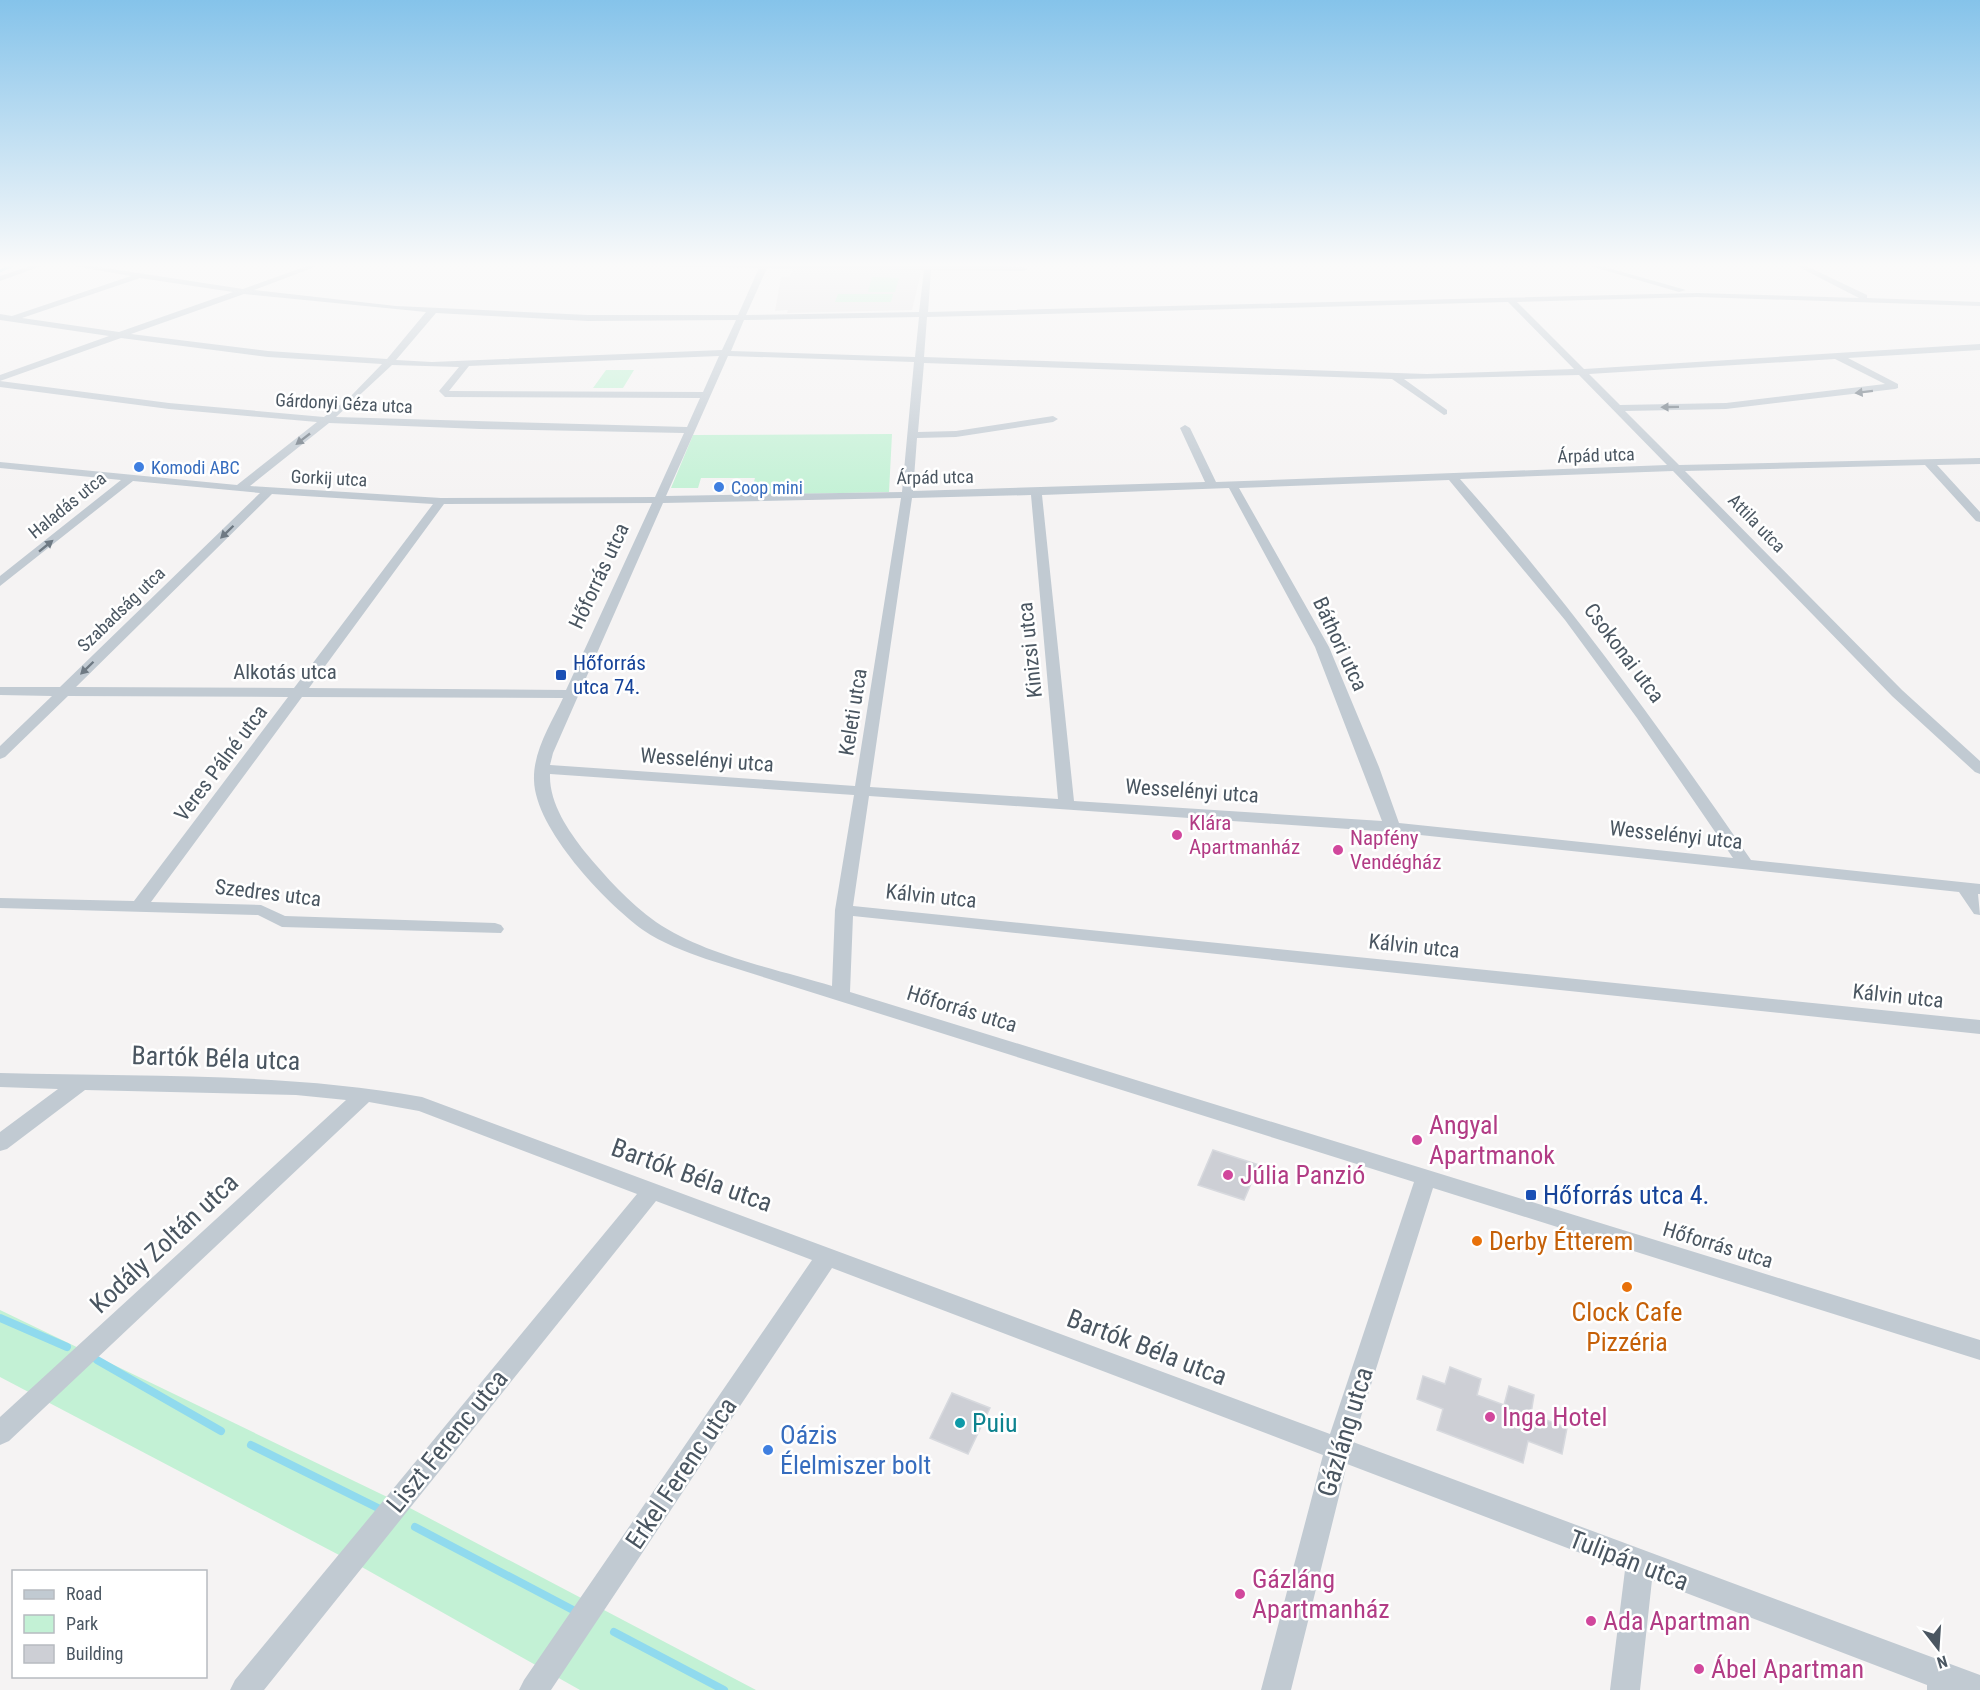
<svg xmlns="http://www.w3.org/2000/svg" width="1980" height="1690" font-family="'Roboto Condensed',sans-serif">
<rect width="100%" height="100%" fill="#f5f3f3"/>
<!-- education -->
<path fill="#e6e4e5" d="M794 268 915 270 921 272 912 310 787 313 788 310 775 311 781 277H789Z"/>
<!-- green -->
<path fill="#c3f1d5" d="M872 277 899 278 895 292H868Z
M838 294H893L891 302H835Z
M606 370H634L623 388H593Z
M892 434 889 492 750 495 755 478H701L698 488H671L693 435Z
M0 1310 408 1507 756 1690H580L360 1566 0 1377Z"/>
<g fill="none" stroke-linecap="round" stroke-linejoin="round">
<!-- stream-far1 -->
<path stroke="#90daee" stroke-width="3" d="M0 271 16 264"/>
<!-- stream -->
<path stroke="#90daee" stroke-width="8" d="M0 1318 67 1347
M97 1360 221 1431
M251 1445 382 1510
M415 1527 573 1610
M614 1632 724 1690"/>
</g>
<!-- building -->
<path fill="#cdcfd5" stroke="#d7d9de" stroke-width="1.5" d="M1213 1150 1259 1165 1244 1200 1198 1185Z
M1450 1367 1481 1379 1477 1395 1504 1405 1509 1386 1534 1395 1531 1414 1567 1428 1562 1454 1528 1441 1523 1463 1437 1430 1443 1409 1417 1399 1423 1376 1445 1384Z
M952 1393 990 1408 968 1454 930 1438Z"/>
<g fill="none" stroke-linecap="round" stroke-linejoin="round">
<!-- street -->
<path fill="#c1cad2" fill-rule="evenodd" d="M37 264H47L0 281V276Z
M62 264H79L243 289 313 264H323L254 290 396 306 588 315H738L759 268 630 266 626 264H932L1024 267 1028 269 1024 271 931 270 928 312 1697 293 1859 298 1793 264H1802L1867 295V298L1980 302V306L1697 297 1517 302 1584 369 1980 344V350L1848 358 1898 384V388L1895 389 1726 409 1625 411 1679 465 1980 458V464L1937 465 1980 512V522L1976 521 1925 465 1685 471 1902 690 1980 761V774L1975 772 1892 696 1673 471 1460 479C1567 599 1660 728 1751 860L1980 884V894H1978L1980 915 1974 914 1959 892 1392 832 869 796 853 906 1980 1020V1034L853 916 850 992 1980 1340V1360L1433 1188 1353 1442 1980 1675V1690H1927V1685L1652 1580 1640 1690H1610L1625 1570 1347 1464 1291 1690H1261L1323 1455 832 1268 551 1690H519L524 1680 812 1260 656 1201 264 1690H230L235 1680 637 1194 419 1111 369 1102 9 1441 0 1445V1417L346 1100 296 1095 85 1090 7 1149 0 1151V1132L58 1089 0 1087V1073C140 1077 283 1072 422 1097L1330 1434 1414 1182 706 959C684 951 662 943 643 930 605 902 535 829 534 780 533 751 551 724 563 698L302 697 151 902 261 905 285 916 495 923 501 925 504 929 501 933 282 927 258 915 0 908V898L134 901 288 697 68 696 5 757 0 759V746L52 696 0 695V687H60L260 493 133 481 0 586V576L121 480 0 468V462L237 485 317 422 169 409 0 387V381L169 403 324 417 349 398 382 364 268 357 121 338 0 381V375L109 336 0 320V314L12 316 131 276ZM767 268 924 270 919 312 746 315ZM140 278 233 292 119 332 22 318ZM244 294 426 312 387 359 268 351 131 334ZM1508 302 1574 369 1427 374 924 357 927 317ZM436 313 588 321 736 320 722 350 432 362 396 360ZM919 317 915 357 731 351 744 320ZM719 356 703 392 449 391 469 366ZM728 356 914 362 902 492 666 496ZM1835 359 1885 384 1726 403 1620 405 1589 374ZM924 363 1392 379 1444 415 1447 414V410L1404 379 1579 375 1667 465 1216 482 1190 428 1185 425 1180 428 1205 482 913 491 917 438 956 437 1053 422 1058 419 1053 416 956 431 918 432ZM392 365 459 367 439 391 445 397 700 398 687 427 336 417ZM329 423 480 429 684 433 655 497 441 498 250 486ZM1449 480 1565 620 1637 718 1733 858 1399 823 1379 767 1329 647 1239 488ZM1229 488 1315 647 1382 821 1074 801 1042 495ZM272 494 433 504 294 688 76 687ZM1031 495 1058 799 870 787 912 498ZM901 498 855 786 550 765 553 753 663 503ZM652 503 566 690 309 688 444 504ZM550 774 854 795 835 910 832 986C777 969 704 955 656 922 629 903 606 877 585 852 568 830 549 803 550 774Z
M1399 264H1428L1424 266Z
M1583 264H1594L1686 290 1679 292Z"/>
</g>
<!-- one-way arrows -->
<defs><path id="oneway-solid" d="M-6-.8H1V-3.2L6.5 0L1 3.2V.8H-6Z" transform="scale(1.5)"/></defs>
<g fill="#6e7983">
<use href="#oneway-solid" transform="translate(1864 392) rotate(173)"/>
<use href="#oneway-solid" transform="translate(1670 407) rotate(179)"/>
<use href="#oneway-solid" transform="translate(303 439) rotate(142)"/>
<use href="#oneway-solid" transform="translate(227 532) rotate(136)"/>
<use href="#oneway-solid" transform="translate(46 546) rotate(-39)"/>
<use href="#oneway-solid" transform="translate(87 668) rotate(136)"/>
</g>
<!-- sky -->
<linearGradient id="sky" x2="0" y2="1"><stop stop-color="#85c3ea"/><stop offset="0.53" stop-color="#fafafa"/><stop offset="1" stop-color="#fafafa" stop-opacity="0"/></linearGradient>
<rect width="1980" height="500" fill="url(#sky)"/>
<!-- markers -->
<g fill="#3f7fe0" stroke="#fff" stroke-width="2">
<circle cx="139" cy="467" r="6"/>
<circle cx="719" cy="487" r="6"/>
<circle cx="768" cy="1450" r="6"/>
</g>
<g fill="#1a4fb4" stroke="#fff" stroke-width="2">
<rect x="555" y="669" width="12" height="12" rx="3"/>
<rect x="1525" y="1189" width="12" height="12" rx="3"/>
</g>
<g fill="#d1479c" stroke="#fff" stroke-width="2">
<circle cx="1177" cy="835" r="6"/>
<circle cx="1338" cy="850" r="6"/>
<circle cx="1417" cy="1140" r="6"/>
<circle cx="1228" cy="1175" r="6"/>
<circle cx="1490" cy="1417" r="6"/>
<circle cx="1240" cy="1594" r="6"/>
<circle cx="1591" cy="1621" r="6"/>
<circle cx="1699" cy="1669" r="6"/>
</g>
<g fill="#e8710a" stroke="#fff" stroke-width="2">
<circle cx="1477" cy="1241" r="6"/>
<circle cx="1627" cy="1287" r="6"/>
</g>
<circle fill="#0f9aa8" stroke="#fff" stroke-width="2" cx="960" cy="1423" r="6"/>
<g text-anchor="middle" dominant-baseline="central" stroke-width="5" stroke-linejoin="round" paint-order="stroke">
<!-- far-street labels -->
<g font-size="18" fill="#4a5661" stroke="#fff">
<text transform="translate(344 403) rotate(3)">Gárdonyi Géza utca</text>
<text transform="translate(1596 455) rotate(-2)">Árpád utca</text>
<text transform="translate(935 477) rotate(-1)">Árpád utca</text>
<text transform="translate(329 478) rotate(3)">Gorkij utca</text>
<text transform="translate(67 505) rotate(-39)">Haladás utca</text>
<text transform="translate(1757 523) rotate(46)">Attila utca</text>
<text transform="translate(121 609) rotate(-44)">Szabadság utca</text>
</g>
<!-- far-shop labels -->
<g font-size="18" fill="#366cbe" stroke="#fff" text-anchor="start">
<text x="151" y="467">Komodi ABC</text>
<text x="731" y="487">Coop mini</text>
</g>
<!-- street labels -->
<g font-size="21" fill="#4a5661" stroke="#fff">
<text transform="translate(599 576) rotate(-65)">Hőforrás utca</text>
<text transform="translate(1340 644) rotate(65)">Báthori utca</text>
<text transform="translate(1030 650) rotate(-96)">Kinizsi utca</text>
<text transform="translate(1624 653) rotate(53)">Csokonai utca</text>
<text x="285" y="672">Alkotás utca</text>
<text transform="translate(853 712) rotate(-81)">Keleti utca</text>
<text transform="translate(707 760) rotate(4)">Wesselényi utca</text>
<text transform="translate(221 763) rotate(-53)">Veres Pálné utca</text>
<text transform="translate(1192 791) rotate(4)">Wesselényi utca</text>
<text transform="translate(1676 835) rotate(6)">Wesselényi utca</text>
<text transform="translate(268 893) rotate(7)">Szedres utca</text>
<text transform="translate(931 896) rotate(6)">Kálvin utca</text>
<text transform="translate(1414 946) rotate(6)">Kálvin utca</text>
<text transform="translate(1898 996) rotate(6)">Kálvin utca</text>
<text transform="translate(962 1009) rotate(17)">Hőforrás utca</text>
<text transform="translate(1718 1245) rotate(17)">Hőforrás utca</text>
</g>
<!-- transit labels -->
<g font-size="21" fill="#164399" stroke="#fff" text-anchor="start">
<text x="573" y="663">Hőforrás<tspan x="573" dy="24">utca 74.</tspan></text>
</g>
<!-- hotel labels -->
<g font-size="21" fill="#b23c85" stroke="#fff" text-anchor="start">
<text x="1189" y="823">Klára<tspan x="1189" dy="24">Apartmanház</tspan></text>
<text x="1350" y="838">Napfény<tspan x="1350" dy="24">Vendégház</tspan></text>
</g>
<!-- near-street labels -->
<g font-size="26" fill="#4a5661" stroke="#fff">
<text transform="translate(216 1058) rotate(2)">Bartók Béla utca</text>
<text transform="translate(692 1175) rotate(20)">Bartók Béla utca</text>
<text transform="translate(164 1243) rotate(-43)">Kodály Zoltán utca</text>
<text transform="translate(1147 1347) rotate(21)">Bartók Béla utca</text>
<text transform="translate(1345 1432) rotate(-73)">Gázláng utca</text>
<text transform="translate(447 1441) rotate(-51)">Liszt Ferenc utca</text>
<text transform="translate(681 1473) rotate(-56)">Erkel Ferenc utca</text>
<text transform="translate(1629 1560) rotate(21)">Tulipán utca</text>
</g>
<!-- near-hotel labels -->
<g font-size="26" fill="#b23c85" stroke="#fff" text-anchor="start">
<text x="1429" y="1125">Angyal<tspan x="1429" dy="30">Apartmanok</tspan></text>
<text x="1240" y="1175">Júlia Panzió</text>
<text x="1502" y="1417">Inga Hotel</text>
<text x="1252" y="1579">Gázláng<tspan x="1252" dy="30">Apartmanház</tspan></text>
<text x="1603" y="1621">Ada Apartman</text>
<text x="1711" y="1669">Ábel Apartman</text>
</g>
<!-- near-transit labels -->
<g font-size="26" fill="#164399" stroke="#fff" text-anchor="start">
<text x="1543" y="1195">Hőforrás utca 4.</text>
</g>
<!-- near-food labels -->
<g font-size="26" fill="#c56008" stroke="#fff" text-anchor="start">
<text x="1489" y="1241">Derby Étterem</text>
<text x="1627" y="1312" text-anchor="middle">Clock Cafe<tspan x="1627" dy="30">Pizzéria</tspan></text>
</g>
<!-- near-culture labels -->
<g font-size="26" fill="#0d838f" stroke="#fff" text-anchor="start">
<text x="972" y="1423">Puiu</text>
</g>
<!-- near-shop labels -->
<g font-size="26" fill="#366cbe" stroke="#fff" text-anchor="start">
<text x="780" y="1435">Oázis<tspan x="780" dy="30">Élelmiszer bolt</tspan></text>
</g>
</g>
<!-- legend -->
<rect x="12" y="1570" width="195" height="108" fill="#ffffff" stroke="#b7bbc0" stroke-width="1.5"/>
<rect x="24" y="1590" width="30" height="9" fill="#c1cad2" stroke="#b7bbc0" stroke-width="1.5"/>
<text x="66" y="1600" font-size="18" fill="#4a5661">Road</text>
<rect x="24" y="1615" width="30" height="18" fill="#c3f1d5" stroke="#b7bbc0" stroke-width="1.5"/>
<text x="66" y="1630" font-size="18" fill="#4a5661">Park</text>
<rect x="24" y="1645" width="30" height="18" fill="#cdcfd5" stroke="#b7bbc0" stroke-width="1.5"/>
<text x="66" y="1660" font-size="18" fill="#4a5661">Building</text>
<!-- north arrow -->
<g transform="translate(1938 1648) rotate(163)" stroke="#ffffff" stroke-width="4.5" paint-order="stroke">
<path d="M0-4.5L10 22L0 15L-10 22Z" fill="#4a5661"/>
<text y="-9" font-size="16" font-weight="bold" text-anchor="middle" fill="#4a5661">N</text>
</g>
</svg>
